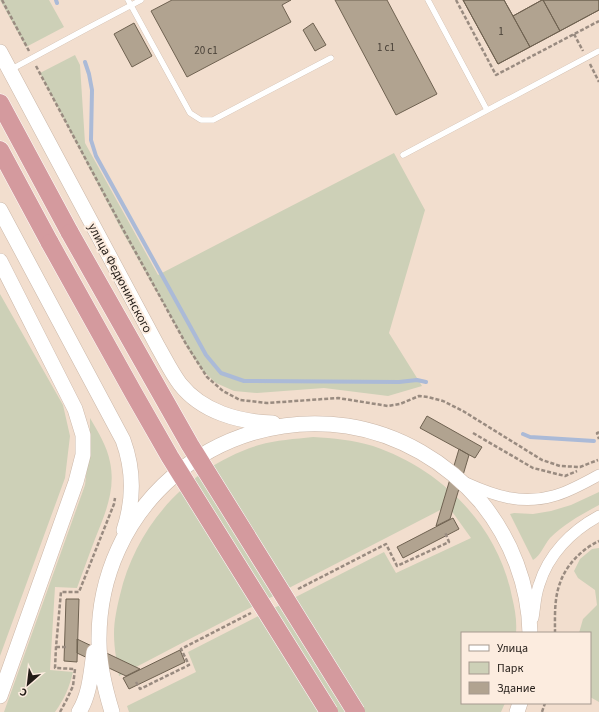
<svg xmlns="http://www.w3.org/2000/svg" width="599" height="712" font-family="'Source Sans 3',sans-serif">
<rect width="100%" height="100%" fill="#f2dece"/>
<!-- green -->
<path fill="#cdd0b7" d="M0 0H49L64 27 26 47Z
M75 55 80 65 85 143 158 275 394 153 425 210 389 333 422 386 388 396 324 388 257 393 234 391 216 383 203 371 190 352 167 310 122 231 40 73Z
M0 294 63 405 70 436 65 478 0 656Z
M90 418C98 432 107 446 110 462 116 490 105 514 95 539 89 555 83 571 77 588L55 587 50 670 73 672C69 688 65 698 55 712H4L85 485 90 441Z
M313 437C333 438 353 440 373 446 441 469 498 525 512 597 515 609 517 621 516 633H462V703H505L501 712H129L127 706 196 672 188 652 384 552 396 573 471 538 448 506 180 644 119 676C117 663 114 648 114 634 114 621 117 607 120 595 136 525 190 466 259 445 276 440 295 439 313 437Z
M599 492V505C582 514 564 524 550 538 544 545 541 555 533 560L510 514 514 513 533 514 551 511 571 505Z
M599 548V702L590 697V633H579L583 619 597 605 595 590 578 578 574 571 580 559 592 549Z"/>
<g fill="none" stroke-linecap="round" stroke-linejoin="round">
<!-- stream -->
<path stroke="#abbad7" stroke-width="4" d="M56 0 57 3
M85 62 89 74 92 90 91 140 96 156 206 355 221 373 244 381 399 382 417 380 426 382
M523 434 530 437 594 441"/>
</g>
<!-- building -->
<path fill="#b1a390" stroke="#6f6251" d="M172 0H291L282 5 291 22 187 77 151 11Z
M335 0H387L437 94 396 115Z
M463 0H504L513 16 542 0H599V10L498 64Z
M463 0H504L530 47 498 64Z
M542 0H543L560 31 530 47 513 16Z
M543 0H599V10L560 31Z
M134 23 152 56 132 67 114 34Z
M313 23 326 45 315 51 303 30Z
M427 416 482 447 475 458 420 428Z
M459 449 469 455 450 519 436 526Z
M453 518 459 529 403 558 397 547Z
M66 599H79L77 662 64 661Z
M77 639 140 669 126 676 77 653Z
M180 650 185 662 129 689 123 678Z"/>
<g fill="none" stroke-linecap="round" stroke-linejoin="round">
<!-- service casing -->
<g stroke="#cab6a7" stroke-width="6">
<path id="service" d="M128 0 190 113 201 120H213L331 58
M428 0 487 110
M10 70 86 29 141 0
M403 155 599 51"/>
</g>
<!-- minor casing -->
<g stroke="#cab6a7" stroke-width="12">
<path id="minor" d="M466 483C495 496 522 505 553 496 569 492 584 483 599 475
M533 618C535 607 535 596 539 585 548 555 571 531 599 516"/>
</g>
<!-- secondary casing -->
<g stroke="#cab6a7" stroke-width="16">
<path id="secondary" d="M0 52 158 347C165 359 171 372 180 384 202 412 239 422 273 423
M0 210 123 440C134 470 134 500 124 530
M0 261 75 409 83 435V455L76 482 0 696
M79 712C90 694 91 672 94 652
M112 712C105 689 99 666 99 642 97 508 215 407 347 426 399 434 447 462 481 502 511 539 529 585 530 633
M517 712 520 703"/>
</g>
<!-- trunk casing -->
<g stroke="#fff" stroke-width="19">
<path id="trunk" d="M0 103 70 233
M0 150 50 243"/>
</g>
<!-- path -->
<path stroke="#998b80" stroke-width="2.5" stroke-dasharray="4 2" stroke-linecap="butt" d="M2 0 29 51
M456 0 496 75 599 21
M574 34 583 51
M590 64 599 82
M36 66 124 231 186 344 207 377 223 391 240 400 250 401 267 403 338 398 388 406 400 404 419 396 428 397 443 401 463 411 542 460 560 466 580 467 598 460
M599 432 597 433 599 439
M473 433 533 468 565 476 577 471
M298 589 386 544 397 566 449 542 445 532
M555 633C555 617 554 599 560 583 566 565 582 549 599 541
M56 647H67
M136 682 140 689 189 665 181 649 251 613
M60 712 66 701 73 686 75 669 55 668 56 647 61 592H79L114 504 115 498
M542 712 545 703"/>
<!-- service -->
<use href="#service" stroke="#fff" stroke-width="5.5"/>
<!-- minor -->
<use href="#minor" stroke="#fff" stroke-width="11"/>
<!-- secondary -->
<use href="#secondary" stroke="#fff" stroke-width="15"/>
<!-- trunk -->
<use href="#trunk" stroke="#d49a9e" stroke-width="18"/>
<!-- trunk-bridge casing -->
<g stroke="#fff" stroke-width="19" stroke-linecap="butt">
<path id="trunk-bridge" d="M70 233 190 445 356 712
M50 243 134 394 170 457 329 712"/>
</g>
<!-- trunk-bridge -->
<use href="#trunk-bridge" stroke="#d49a9e" stroke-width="18"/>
</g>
<g text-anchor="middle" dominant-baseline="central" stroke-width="4" stroke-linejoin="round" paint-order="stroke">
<!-- number labels -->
<g font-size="11" fill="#463e35">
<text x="501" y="31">1</text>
<text x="386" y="47">1 с1</text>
<text x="206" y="50">20 с1</text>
</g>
<!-- street labels -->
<g font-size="13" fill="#231c17" stroke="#fcecdf">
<text transform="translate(120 278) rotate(62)">улица Федюнинского</text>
</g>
</g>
<!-- legend -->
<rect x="461" y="632" width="130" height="72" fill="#fcecdf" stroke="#a5998f"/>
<rect x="469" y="645" width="20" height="6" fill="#ffffff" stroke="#a5998f"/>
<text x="497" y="652" font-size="12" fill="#231c17">Улица</text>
<rect x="469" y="662" width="20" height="12" fill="#cdd0b7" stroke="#a5998f"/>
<text x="497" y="672" font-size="12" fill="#231c17">Парк</text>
<rect x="469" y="682" width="20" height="12" fill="#b1a390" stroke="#a5998f"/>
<text x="497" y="692" font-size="12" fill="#231c17">Здание</text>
<!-- north arrow -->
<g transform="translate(28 684) rotate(208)" stroke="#fcecdf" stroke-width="3" paint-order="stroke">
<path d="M0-3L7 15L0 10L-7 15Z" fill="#231c17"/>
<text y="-6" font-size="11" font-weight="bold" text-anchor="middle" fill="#231c17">С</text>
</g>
</svg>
